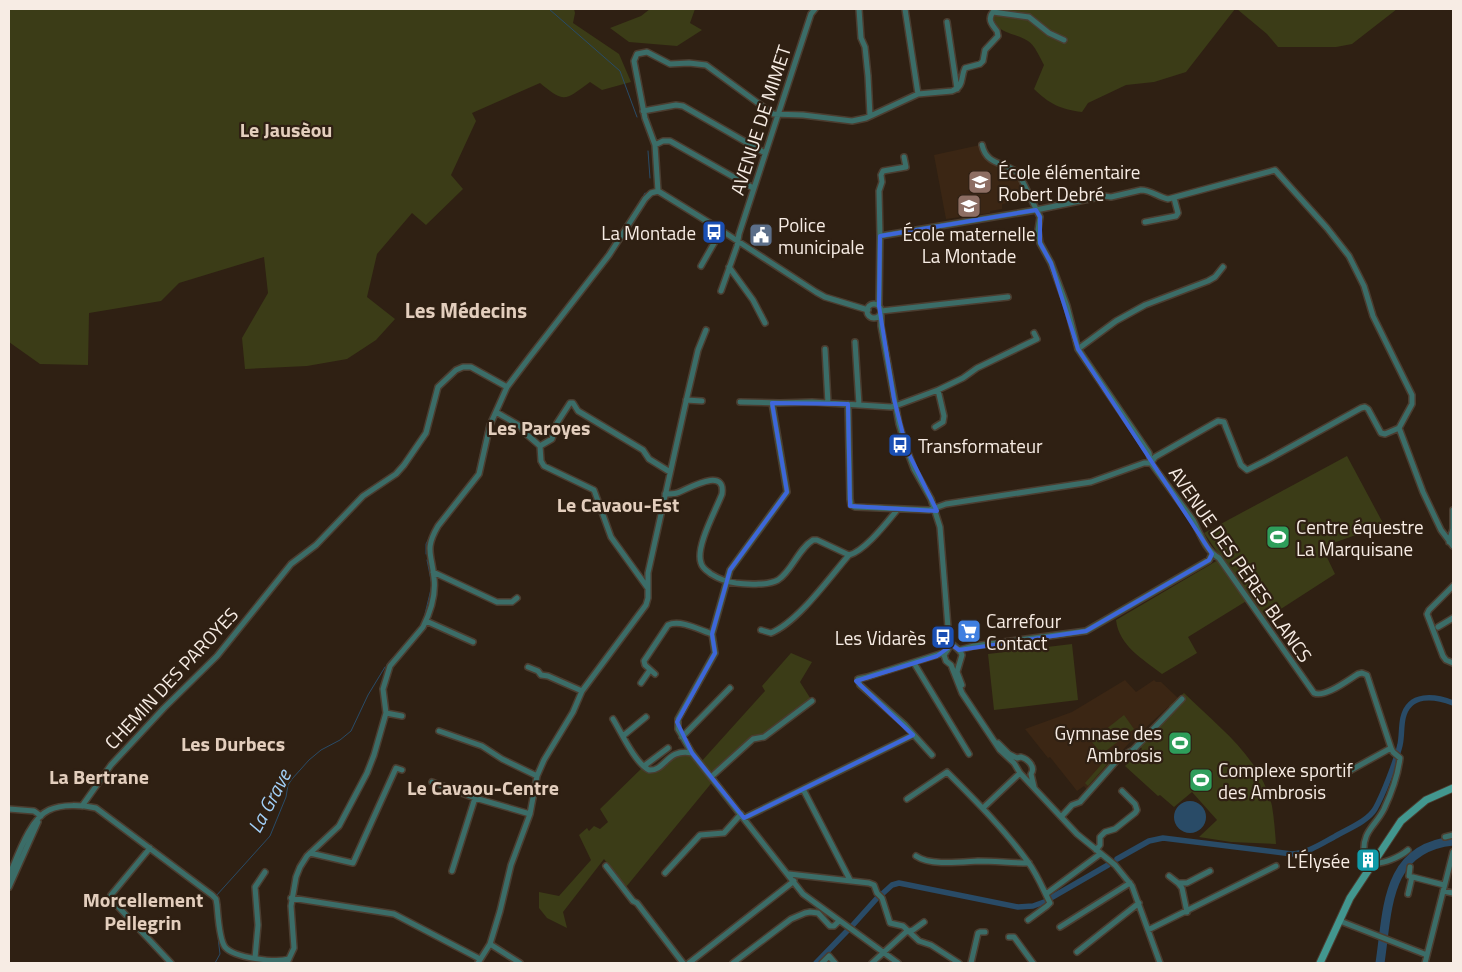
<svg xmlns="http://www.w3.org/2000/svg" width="1462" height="972" font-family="'Titillium Web',sans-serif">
<rect width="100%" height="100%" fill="#2f2013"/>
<!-- built -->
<path fill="#3b2614" d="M980 145 982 155 995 165 1016 173 1027 196 1026 200 1002 204V209L990 211V213L946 219 934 155Z
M1125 680 1136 692 1154 680 1156 682H1161L1178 698 1130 742 1087 790 1084 786 1077 791 1050 757 1048 758 1025 729 1072 712Z"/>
<!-- green -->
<path fill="#3b3c17" d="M9 9H574L575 13 573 23 619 54 631 82 602 90 590 82C565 100 565 104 540 83L472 113 476 121 451 175 463 189 426 225 412 213 377 254 367 297 395 319 376 340 347 359 307 366 245 369 242 338 268 293 264 257 179 283 161 301 89 313 88 365 40 364 9 342Z
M650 9H695L690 23 702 30 677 46 629 42 610 28 641 16Z
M992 9H1235L1186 72 1154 82 1126 85 1088 103 1082 112C1059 109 1050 104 1034 89L1044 65C1040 58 1035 45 1028 41 1010 30 994 36 992 9Z
M1237 9H1397L1352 44 1336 47H1278L1267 34Z
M1347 456 1384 525 1322 547 1335 574 1264 620 1204 533Z
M1218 560 1248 600 1188 637 1197 653 1162 674C1143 659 1119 646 1116 620Z
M1072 644 1078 700 994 710 988 654Z
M791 653 812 662 800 682 812 701 764 737H759L711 776 714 780 626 887 604 859 563 912 567 928 547 918 539 908V892L559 896 591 860 579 835 587 828 589 831 594 826 600 829 608 822 600 809 644 766 653 771 674 754 692 753 700 763 765 691 762 686Z
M1184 693C1218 727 1260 756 1272 806 1274 818 1275 831 1276 844L1231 842 1199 837 1217 820 1192 792 1174 807 1160 795 1158 796 1125 766 1142 749 1140 746 1173 711 1169 706Z
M1124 715 1134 729 1102 754 1091 741Z
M1116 748 1119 751 1088 786 1085 783Z"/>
<!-- water -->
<path fill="#294b67" d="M1174 817a16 16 0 1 1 32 0a16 16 0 1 1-32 0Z"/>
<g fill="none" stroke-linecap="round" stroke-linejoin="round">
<!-- stream -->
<path stroke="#294b67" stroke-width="1" d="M549 9 620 71 637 117
M648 151 650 178
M642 198 645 193
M597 267 605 255
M552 324 556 319
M516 370 544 334
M507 383 513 375
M477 469 487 424 503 390
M438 522 459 496
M426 554V544L434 528
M424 618 432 585 427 560
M387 664 408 641
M216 896 270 836 286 797 288 785 292 779 309 760 321 750 340 740 351 731 368 695 385 667
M214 899 219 946 220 954 215 963"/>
<!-- canal -->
<path stroke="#294b67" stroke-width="5.5" d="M1117 859 1149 841 1163 838 1292 854C1308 853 1321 844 1334 837 1347 829 1367 822 1375 809 1383 795 1396 761 1400 745 1402 736 1401 727 1403 718 1409 692 1435 696 1453 703
M881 895 892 885 899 883 1018 907 1033 906 1047 901
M1049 899 1108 865
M852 926 878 897
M816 963 847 931"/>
<!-- river -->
<path stroke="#294b67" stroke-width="9" d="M1380 963C1388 910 1385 848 1453 841"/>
<!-- minor casing -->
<g stroke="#4b3d30" stroke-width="8">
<path id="minor" d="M859 9 861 38 865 47 868 76 870 116
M905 9 918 94
M947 22 957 89
M643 111 676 105 683 106 765 153
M655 145 663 141H670L753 188
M982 145C987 167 1006 161 1019 174L1040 217 1038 230 1040 243 1051 263 1067 306 1078 349 1149 453 1151 463 1193 520C1200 533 1205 550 1219 558L1314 693C1325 698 1348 680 1358 674L1362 673 1367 675 1391 748 1393 752 1400 758C1398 775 1391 794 1384 809 1375 827 1362 831 1364 854 1364 860 1365 864 1369 868
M658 191 655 145 645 118 634 61 637 54 647 52 670 64 689 63 706 65 773 114 803 115 852 121 866 118 918 94 952 91C965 86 960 78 965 68L980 64 983 61 985 50 998 36 997 31C992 25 987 19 993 12L1029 17 1049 33 1064 40
M658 191 713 225 816 292 825 297 868 310
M1145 222 1176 216 1178 213 1174 198
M880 236 1036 210 1104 196 1111 197 1141 190C1151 190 1158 197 1168 199L1275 170 1327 228 1349 256 1364 286 1373 316 1412 395V404L1399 428 1423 492 1441 530 1453 546
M701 266 721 231
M729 267 753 300 765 323
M721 291 737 246 739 234 811 14 815 9
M867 311a7 7 0 1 1 14 0a7 7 0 1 1-14 0Z
M879 306 880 236 879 191 882 182 881 175 883 171 906 167 904 157
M881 311 1008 297
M881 313V326L899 424 907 450 914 469 931 499 940 527 949 640 948 649 944 655 946 661 951 665 962 693 1000 750 1014 763 1020 773 1077 834 1115 865 1132 886 1160 963
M855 342 859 405
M825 349 828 403
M1078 349 1116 321 1145 305 1208 281 1215 277 1223 267
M686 400 702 401
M740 402 780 403 812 402 891 407 895 406 938 390 963 378 977 368 1037 339 1034 333
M772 403 787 492 730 570 712 634 715 653 678 719V729L692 753 803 894 898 963
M848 404 850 499 851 505 855 507 929 510 946 504 1091 482 1144 463H1151
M496 412 520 426 525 433 540 446 541 461 544 466 594 490 611 537 647 587
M935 427 943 422 944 416 938 390
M540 446 552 439 557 423 570 403H573L578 411 643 450 649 459 670 472
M1151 463 1155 457 1218 421 1224 422 1225 425 1241 465 1247 470 1267 460 1361 408 1365 407 1368 409 1381 433 1385 434 1399 428
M665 494C670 494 673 494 677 493 688 489 726 466 722 494 716 510 695 547 701 563 702 568 707 571 711 574 719 579 727 582 736 583 748 584 767 586 778 580 792 571 798 549 813 540H817L849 555
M1449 542 1453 529V510
M433 572 497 602H512L517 598
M1453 586 1429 610 1427 614 1443 656 1446 660 1453 663
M426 621 473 642
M1438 627 1453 618
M761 630 771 633C798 622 829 578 849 555 865 551 887 522 898 509
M949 641C953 646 960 649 962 655L957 672 962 685
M959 650 974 646 1086 631 1209 560 1212 554
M914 663 969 754
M528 667 538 671 541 675 548 676 582 691
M655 674 645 665 644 661 668 625C680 619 700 630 712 634
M641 683 650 670
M386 713 402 716
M613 719C621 732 635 763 649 770 666 771 666 748 692 753
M439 731 482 746 502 759 537 776
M623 736 646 717
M682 737 730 688
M998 743 1009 754 1017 758
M932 755 904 724 860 685 858 679 867 677 946 652
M1017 758 1021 757C1028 759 1036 767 1031 774L1034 787
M644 766 668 748
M1342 775 1391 748
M711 777 753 739 764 737 812 701
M432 782 475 798 530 814
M803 789 850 880
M907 799 947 772C975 800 1004 829 1028 862 1037 874 1043 889 1050 903L1047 906 1028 920
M82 806 111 765 164 708 217 656 291 564 316 545 363 496 396 474 404 465 426 433 438 387 456 370 463 367H471L507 387
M983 808 1020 773
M9 809 34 811 41 816
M1061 817 1072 805 1080 802 1120 757 1133 750 1182 699
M744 818 913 735
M1445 837 1453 835
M150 848 111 895 110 898 171 963
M1096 850 1100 845V837L1105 832 1115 829 1135 813 1137 810 1135 804 1122 791
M310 853 353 863 396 768 402 770
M916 856C930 866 961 862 978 861 995 861 1012 863 1029 863
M1373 862C1381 866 1401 856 1408 850
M606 866 633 901 637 903 683 963
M1410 867 1409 876 1444 885
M452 871 475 798
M665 873 700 835 724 833 741 814
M789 874 869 883 874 885 877 893 882 898 890 923 903 926 919 941 931 945 959 963
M9 876C17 858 30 818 49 810 62 804 82 805 96 808L212 895 216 899 217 905C218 915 219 939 225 947 234 958 276 963 289 959
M1169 876 1178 883
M9 887 38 822
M1443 891 1453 893
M1046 894 1100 854
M1408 894 1412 877
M291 898 394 914 480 959
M1187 912 1182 888 1178 883H1187L1210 871
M1340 921 1427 955
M1060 927 1130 883
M1148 930 1276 866
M1009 937H1014L1033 963
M490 944 520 963
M1077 952 1139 903
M255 958 258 925 255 887 265 872
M287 963 294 948 291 906 296 877 300 867 307 856 339 826 367 773 374 755 386 713 383 689 390 666 423 627C430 613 436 594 434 578 432 554 424 550 438 526L479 474 490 425 507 387 529 358 609 255 645 199 651 193 658 191
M478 963 490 944 500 911 511 865 530 814 537 776 544 760 573 712 582 691 646 605 648 598V573L687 397 698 350 706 330
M689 963 794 881
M733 963 791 919 805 913 810 912 818 913 830 926H834L839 921
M822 963 829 956 835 963
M872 963 906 932 913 930 924 922
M971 963 978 933 980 932H985
M1425 963 1453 852"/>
</g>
<!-- secondary casing -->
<g stroke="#4b3d30" stroke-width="9">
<path id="secondary" d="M1320 963 1350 898 1401 821 1426 800 1453 788"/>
</g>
<!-- minor -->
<use href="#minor" stroke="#3b6d68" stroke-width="5"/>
<!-- secondary -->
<use href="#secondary" stroke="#42978f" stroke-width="7"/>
</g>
<!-- marked area -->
<path fill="none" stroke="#3e66da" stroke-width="4" stroke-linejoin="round" d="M1036 210 1040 217V243L1051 263 1078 349 1212 554 1209 560 1086 631 959 650 952 645 937 656 856 681 913 735 744 818 692 753 677 722 715 653 712 634 730 570 787 492 772 403 848 404 850 506 937 511 907 450 894 399 879 306 880 236Z"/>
<!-- icons -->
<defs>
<g id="school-square" transform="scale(1.25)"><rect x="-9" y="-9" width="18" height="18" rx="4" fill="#8d6e63" stroke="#2f2013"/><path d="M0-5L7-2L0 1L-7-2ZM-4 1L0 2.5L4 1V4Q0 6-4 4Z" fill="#fff"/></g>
<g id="bus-square" transform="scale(1.25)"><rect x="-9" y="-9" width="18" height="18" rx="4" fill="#1a4fb4" stroke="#2f2013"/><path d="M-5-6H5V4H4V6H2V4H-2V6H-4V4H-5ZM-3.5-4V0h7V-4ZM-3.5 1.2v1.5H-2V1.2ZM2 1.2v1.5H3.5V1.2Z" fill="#fff"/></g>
<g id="civic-square" transform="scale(1.25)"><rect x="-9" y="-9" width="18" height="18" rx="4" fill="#5c6f8a" stroke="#2f2013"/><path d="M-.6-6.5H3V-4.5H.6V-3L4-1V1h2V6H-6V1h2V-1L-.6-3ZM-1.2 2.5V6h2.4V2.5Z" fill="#fff"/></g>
<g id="stadium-square" transform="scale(1.25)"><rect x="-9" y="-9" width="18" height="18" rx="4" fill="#2e9e5b" stroke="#2f2013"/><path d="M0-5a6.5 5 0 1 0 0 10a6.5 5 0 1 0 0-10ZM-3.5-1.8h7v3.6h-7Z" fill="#fff"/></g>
<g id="supermarket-square" transform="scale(1.25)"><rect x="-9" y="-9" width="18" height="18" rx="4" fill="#3f7fe0" stroke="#2f2013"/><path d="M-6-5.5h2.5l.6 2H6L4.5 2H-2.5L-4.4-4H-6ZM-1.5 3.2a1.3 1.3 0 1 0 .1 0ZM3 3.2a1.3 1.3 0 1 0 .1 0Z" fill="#fff"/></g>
<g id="building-square" transform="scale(1.25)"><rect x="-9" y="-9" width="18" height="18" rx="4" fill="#0f9aa8" stroke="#2f2013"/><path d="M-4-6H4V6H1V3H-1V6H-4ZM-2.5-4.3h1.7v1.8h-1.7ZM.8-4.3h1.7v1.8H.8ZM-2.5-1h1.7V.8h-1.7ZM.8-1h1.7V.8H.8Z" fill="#fff"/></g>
</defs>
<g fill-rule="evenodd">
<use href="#school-square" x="980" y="182"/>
<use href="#school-square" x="969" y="206"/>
<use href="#bus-square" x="714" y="232"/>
<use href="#civic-square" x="761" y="235"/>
<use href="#bus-square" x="900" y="445"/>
<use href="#stadium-square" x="1278" y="537"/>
<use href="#supermarket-square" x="969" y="631"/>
<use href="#bus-square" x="943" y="637"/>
<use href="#stadium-square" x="1180" y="743"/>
<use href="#stadium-square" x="1201" y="780"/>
<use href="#building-square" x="1368" y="860"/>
</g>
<g text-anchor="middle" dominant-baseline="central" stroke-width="4.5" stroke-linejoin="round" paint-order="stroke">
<!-- street labels -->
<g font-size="19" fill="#f7ece4" stroke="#2f2013">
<text transform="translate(760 120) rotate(-72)">AVENUE DE MIMET</text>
<text transform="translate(1241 564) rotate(55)">AVENUE DES PÈRES BLANCS</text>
<text transform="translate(171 678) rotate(-47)">CHEMIN DES PAROYES</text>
</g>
<!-- poi labels -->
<g font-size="19" fill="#f7ece4" stroke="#2f2013" text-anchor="start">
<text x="998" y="171">École élémentaire<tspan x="998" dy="22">Robert Debré</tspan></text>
<text x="778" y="224">Police<tspan x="778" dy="22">municipale</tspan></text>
<text x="696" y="232" text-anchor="end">La Montade</text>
<text x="969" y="233" text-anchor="middle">École maternelle<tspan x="969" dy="22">La Montade</tspan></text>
<text x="918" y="445">Transformateur</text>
<text x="1296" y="526">Centre équestre<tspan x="1296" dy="22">La Marquisane</tspan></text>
<text x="986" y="620">Carrefour<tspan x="986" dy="22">Contact</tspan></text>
<text x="926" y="637" text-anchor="end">Les Vidarès</text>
<text x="1162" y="732" text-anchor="end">Gymnase des<tspan x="1162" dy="22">Ambrosis</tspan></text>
<text x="1218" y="769">Complexe sportif<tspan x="1218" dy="22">des Ambrosis</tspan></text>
<text x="1350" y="860" text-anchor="end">L'Élysée</text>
</g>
<!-- neighbourhood labels -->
<g font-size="20" font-weight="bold" fill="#e3cebd" stroke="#2f2013">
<text x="286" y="129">Le Jausèou</text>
<text x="539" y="427">Les Paroyes</text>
<text x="618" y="504">Le Cavaou-Est</text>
<text x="233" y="743">Les Durbecs</text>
<text x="99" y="776">La Bertrane</text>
<text x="483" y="787">Le Cavaou-Centre</text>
<text x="143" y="899">Morcellement<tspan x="143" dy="23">Pellegrin</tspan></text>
</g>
<!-- water labels -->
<g font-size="20" font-style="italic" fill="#a2cff7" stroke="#2f2013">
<text transform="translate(269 801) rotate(-62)">La Grave</text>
</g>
<!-- quarter labels -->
<g font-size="21" font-weight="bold" fill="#e3cebd" stroke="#2f2013">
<text x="466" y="310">Les Médecins</text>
</g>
</g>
<!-- border -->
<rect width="1462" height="972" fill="none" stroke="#f7ece4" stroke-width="20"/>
</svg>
